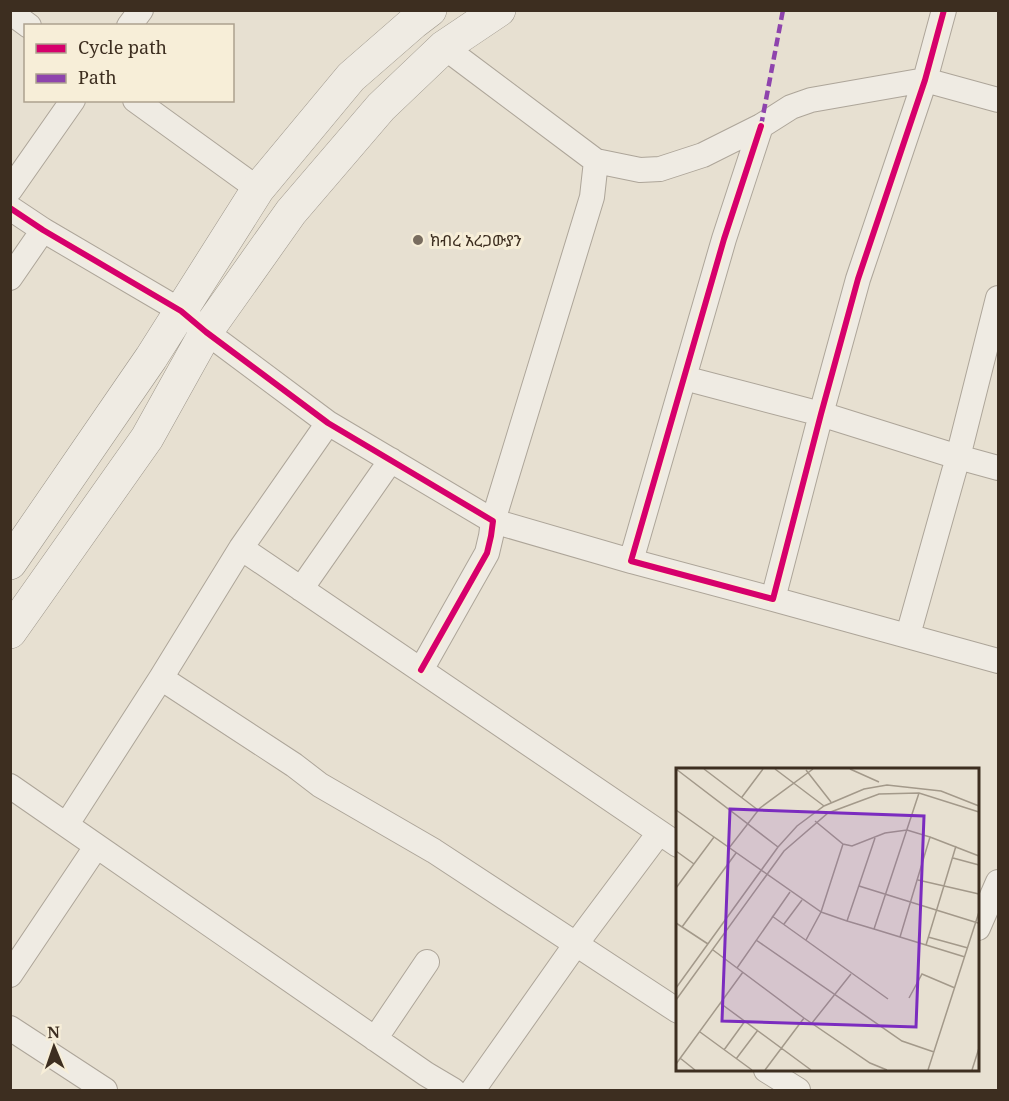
<svg xmlns="http://www.w3.org/2000/svg" width="1009" height="1101" font-family="'Noto Serif','Noto Sans Ethiopic',serif">
<rect width="100%" height="100%" fill="#e7e0d1"/>
<g fill="none" stroke-linecap="round" stroke-linejoin="round">
<!-- street casing -->
<g stroke="#ada599" stroke-width="26">
<path id="street" d="M10 12 29 26
M129 26 141 10
M444 47 596 161 640 170 660 169 703 155 761 126 791 107 811 100 925 80 998 100
M135 100 258 189
M761 126 724 239 631 561 773 599 821 414 858 279 925 80 944 10
M596 161 592 197 493 521 631 561
M10 190 73 100
M10 208 43 230 181 311 206 332 328 423 493 521 491 536 487 553 421 670
M10 278 43 230
M684 378 821 414 958 457 998 468
M241 548 678 845
M301 589 391 460
M773 599 998 661
M908 635 958 457 998 298
M161 678 294 765 320 785 434 851 678 1011
M10 786 426 1074 453 1090
M67 824 161 678 241 548 328 423
M978 928 998 882
M10 975 96 847
M10 1028 105 1090
M375 1039 427 962
M766 1070 798 1090
M473 1090 576 944 659 833"/>
</g>
<!-- secondary casing -->
<g stroke="#9c958a" stroke-width="34">
<path id="secondary" d="M10 563 151 358 258 189 351 77 413 23 430 10
M10 632 147 438 206 332 291 212 381 107 444 47 499 10"/>
</g>
<!-- street -->
<use href="#street" stroke="#efebe3" stroke-width="24"/>
<!-- secondary -->
<use href="#secondary" stroke="#efebe3" stroke-width="33"/>
<!-- quiet -->
<path stroke="#8e44ad" stroke-width="4.5" stroke-dasharray="9 4.5" stroke-linecap="butt" d="M761 126 783 10"/>
<!-- cycleway casing -->
<g stroke="#f7eed8" stroke-width="10">
<path id="cycleway" d="M761 126 724 239 631 561 773 599 821 414 858 279 925 80 944 10
M10 208 43 230 181 311 206 332 328 423 493 521 491 536 487 553 421 670"/>
</g>
<!-- cycleway -->
<use href="#cycleway" stroke="#d6006c" stroke-width="6"/>
</g>
<!-- markers -->
<circle fill="#786c5e" stroke="#f7eed8" stroke-width="2" cx="418" cy="240" r="6"/>
<g text-anchor="middle" dominant-baseline="central" stroke-width="6" stroke-linejoin="round" paint-order="stroke">
<!-- poi labels -->
<g font-size="16" fill="#3d2e20" stroke="#f7eed8" text-anchor="start">
<text x="430" y="240">ክብረ አረጋውያን</text>
</g>
</g>
<!-- overview -->
<g transform="translate(676 768)">
<rect width="303" height="303" fill="#e7e0d1"/>
<path fill="none" stroke="#a3998a" stroke-width="1.5" d="M0 1 102 79M28 1 82 42M99 1 148 38M174 1 203 14M130 2 155 34M66 29 87 1M0 42 38 69M139 53 167 76 176 78 209 65 231 62 254 69 224 169M254 69 303 88M199 70 171 153 198 161 243 25M167 76 145 144 171 153M53 80 84 40 137 1M0 83 18 96M277 90 303 97M242 112 303 126M183 118 302 155M0 120 38 69 145 144 130 172M96 148 212 231M0 155 32 176M108 156 126 132M6 159 60 85M198 161 289 189M252 169 292 180M80 172 226 273 258 284M250 177 280 78M37 182 128 250 194 295 211 302M61 200 114 124M0 220 102 79 121 58 148 38 188 21 211 17 265 23 303 38M233 230 246 206 279 220M0 232 108 83 152 45 203 26 243 25 303 44M44 235 135 302M136 255 175 206M24 264 76 302M48 282 69 253M4 290 19 302M60 291 82 262M0 296 67 204M89 302 128 250M252 302 303 144M296 302 303 280"/>
<path fill="#7b2cbf" fill-opacity="0.15" stroke="#7b2cbf" stroke-width="3" d="M54 41 248 48 240 259 46 253Z"/>
<rect width="303" height="303" fill="none" stroke="#3d2e20" stroke-width="3"/>
</g>
<!-- border -->
<rect width="1009" height="1101" fill="none" stroke="#3d2e20" stroke-width="24"/>
<!-- legend -->
<rect x="24" y="24" width="210" height="78" fill="#f7eed8" stroke="#ada18e" stroke-width="1.5"/>
<rect x="36" y="44" width="30" height="9" fill="#d6006c" stroke="#ada18e" stroke-width="1.5"/>
<text x="78" y="54" font-size="18" fill="#3d2e20">Cycle path</text>
<rect x="36" y="74" width="30" height="9" fill="#8e44ad" stroke="#ada18e" stroke-width="1.5"/>
<text x="78" y="84" font-size="18" fill="#3d2e20">Path</text>
<!-- north arrow -->
<g transform="translate(54 1047) rotate(358)" stroke="#f7eed8" stroke-width="4.5" paint-order="stroke">
<path d="M0-4.5L10 22L0 15L-10 22Z" fill="#3d2e20"/>
<text y="-9" font-size="16" font-weight="bold" text-anchor="middle" fill="#3d2e20">N</text>
</g>
</svg>
